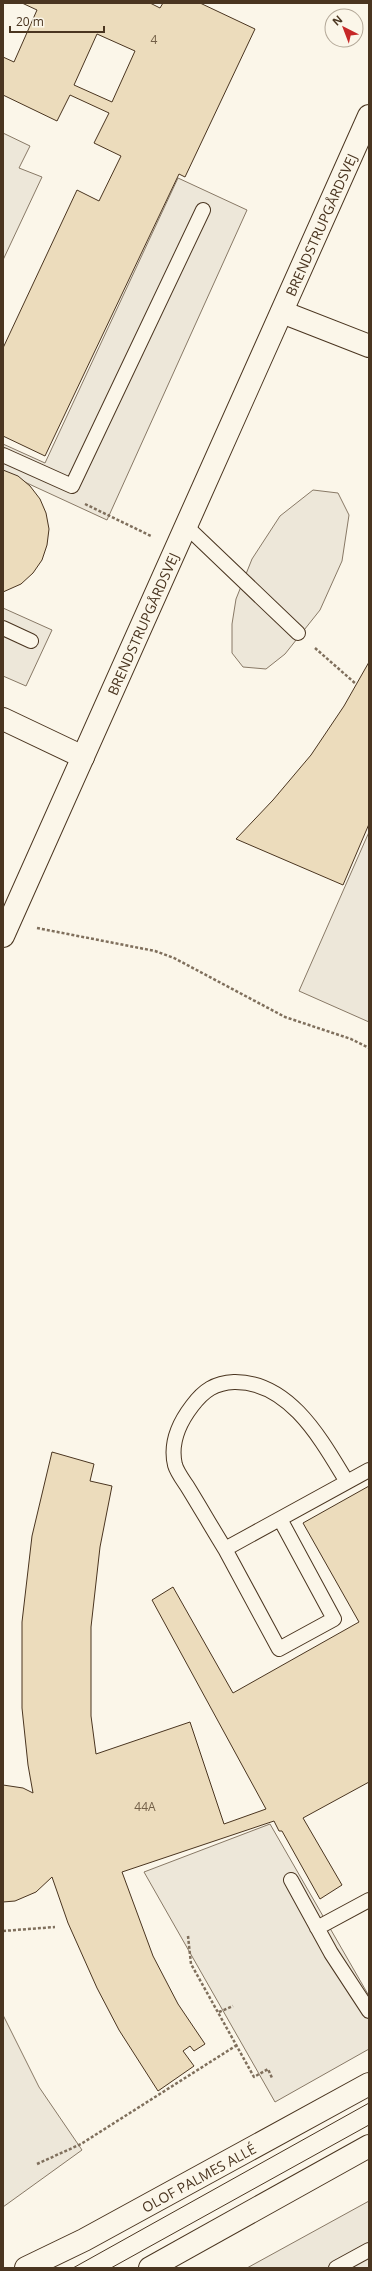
<svg xmlns="http://www.w3.org/2000/svg" width="372" height="2271" font-family="'Open Sans',sans-serif">
<rect width="100%" height="100%" fill="#fbf6e9"/>
<!-- parking -->
<path fill="#ede7d9" stroke="#887966" d="M3 133 30 146 19 168 42 177 3 260Z
M178 178 247 210 107 520 3 472V444L45 463Z
M313 490 338 493 349 515 342 561 320 610 285 654 266 669 243 667 232 653V624L236 599 252 559 280 516Z
M3 608 52 630 26 686 3 676Z
M369 832V1022L299 991Z
M270 1824 369 1996V2049L275 2102 144 1872Z
M3 2015 39 2087 82 2150 3 2207Z
M369 2201V2268H247Z"/>
<!-- building -->
<path fill="#ecdcbc" stroke="#4a3520" fill-rule="evenodd" d="M22 3H150L160 8 163 3H200L255 29 185 177 179 174 45 456 3 436V348L77 190 99 201 121 156 94 143 109 113 70 95 57 121 3 95V57L14 62 37 10ZM97 34 135 51 112 102 74 85Z
M3 470 18 476 30 486 40 499 46 513 49 529 47 545 42 560 33 573 21 584 3 592Z
M369 662V824L343 885 236 839 273 800 311 755 344 706Z
M52 1452 94 1464 90 1481 112 1486 100 1547 91 1627V1716L96 1754 190 1722 224 1824 266 1809 152 1600 173 1587 233 1693 359 1622 303 1523 369 1486V1782L303 1818 342 1885 320 1899 282 1831H279L274 1821 122 1872 153 1956 178 2004 205 2044 194 2051 190 2046 183 2051 194 2066 158 2091 119 2030 97 1988 68 1923 52 1877 36 1892 15 1901 3 1902V1785L23 1788 33 1793 28 1765 22 1708V1622L32 1536Z"/>
<g fill="none" stroke-linecap="round" stroke-linejoin="round">
<!-- lane casing -->
<g stroke="#4a3520" stroke-width="16">
<path id="lane" d="M3 455 72 486 203 210
M186 526 298 633
M3 628 31 641
M280 1519 334 1619 279 1649 225 1549 369 1470
M225 1549C212 1528 200 1507 187 1486 183 1480 177 1472 175 1465 170 1444 179 1423 192 1406 204 1390 215 1383 234 1382 290 1381 322 1441 347 1482
M291 1880 331 1953 369 2011
M317 1928 369 1900
M336 2268 369 2250"/>
</g>
<!-- street casing -->
<g stroke="#4a3520" stroke-width="24">
<path id="street" d="M282 312 369 346
M3 719 83 757"/>
</g>
<!-- secondary casing -->
<g stroke="#4a3520" stroke-width="24">
<g id="secondary">
<path id="s1" d="M3 936 369 116"/>
<path id="s2" d="M26 2268 84 2240 369 2084"/>
<path d="M150 2268 369 2146"/>
</g>
</g>
<!-- path -->
<path stroke="#7f6f5c" stroke-width="2.5" stroke-dasharray="3 2" stroke-linecap="butt" d="M85 504 151 536
M315 648 356 684
M37 928 155 951 174 958 285 1017 351 1039 369 1048
M3 1931 55 1927
M188 1936 191 1964 254 2077 268 2069 272 2078
M219 2012 233 2006
M37 2164 81 2144 237 2045"/>
<!-- lane -->
<use href="#lane" stroke="#fbf6e9" stroke-width="14"/>
<!-- street -->
<use href="#street" stroke="#fbf6e9" stroke-width="22"/>
<!-- secondary -->
<use href="#secondary" stroke="#fbf6e9" stroke-width="22"/>
<!-- tram -->
<path stroke="#4a3520" stroke-width="1" d="M73 2268 369 2103
M111 2268 369 2125"/>
</g>
<g text-anchor="middle" dominant-baseline="central" stroke-width="3" stroke-linejoin="round" paint-order="stroke">
<!-- number labels -->
<g font-size="12" fill="#725f47">
<text x="154" y="39">4</text>
<text x="145" y="1806">44A</text>
</g>
<!-- street labels -->
<g font-size="14" fill="#4a3520" stroke="#fbf6e9">
<text stroke="none"><textPath href="#s1" startOffset="779">BRENDSTRUPGÅRDSVEJ</textPath></text>
<text stroke="none"><textPath href="#s1" startOffset="342">BRENDSTRUPGÅRDSVEJ</textPath></text>
<text stroke="none"><textPath href="#s2" startOffset="195">OLOF PALMES ALLÉ</textPath></text>
</g>
</g>
<!-- border -->
<rect width="372" height="2271" fill="none" stroke="#4a3520" stroke-width="8"/>
<!-- north arrow -->
<g transform="translate(344 28) rotate(318)"><circle r="19" fill="#fbf6e9" stroke="#b4a999"/>
<path d="M0-3L7 15L0 10L-7 15Z" fill="#c62828"/>
<text y="-6" font-size="11" font-weight="bold" text-anchor="middle" fill="#4a3520">N</text>
</g>
<!-- scale -->
<path d="M10 26v6h94v-6" fill="none" stroke="#4a3520" stroke-width="2"/>
<text x="16" y="26" font-size="12" fill="#4a3520" stroke="#fbf6e9" stroke-width="3" paint-order="stroke">20 m</text>
</svg>
